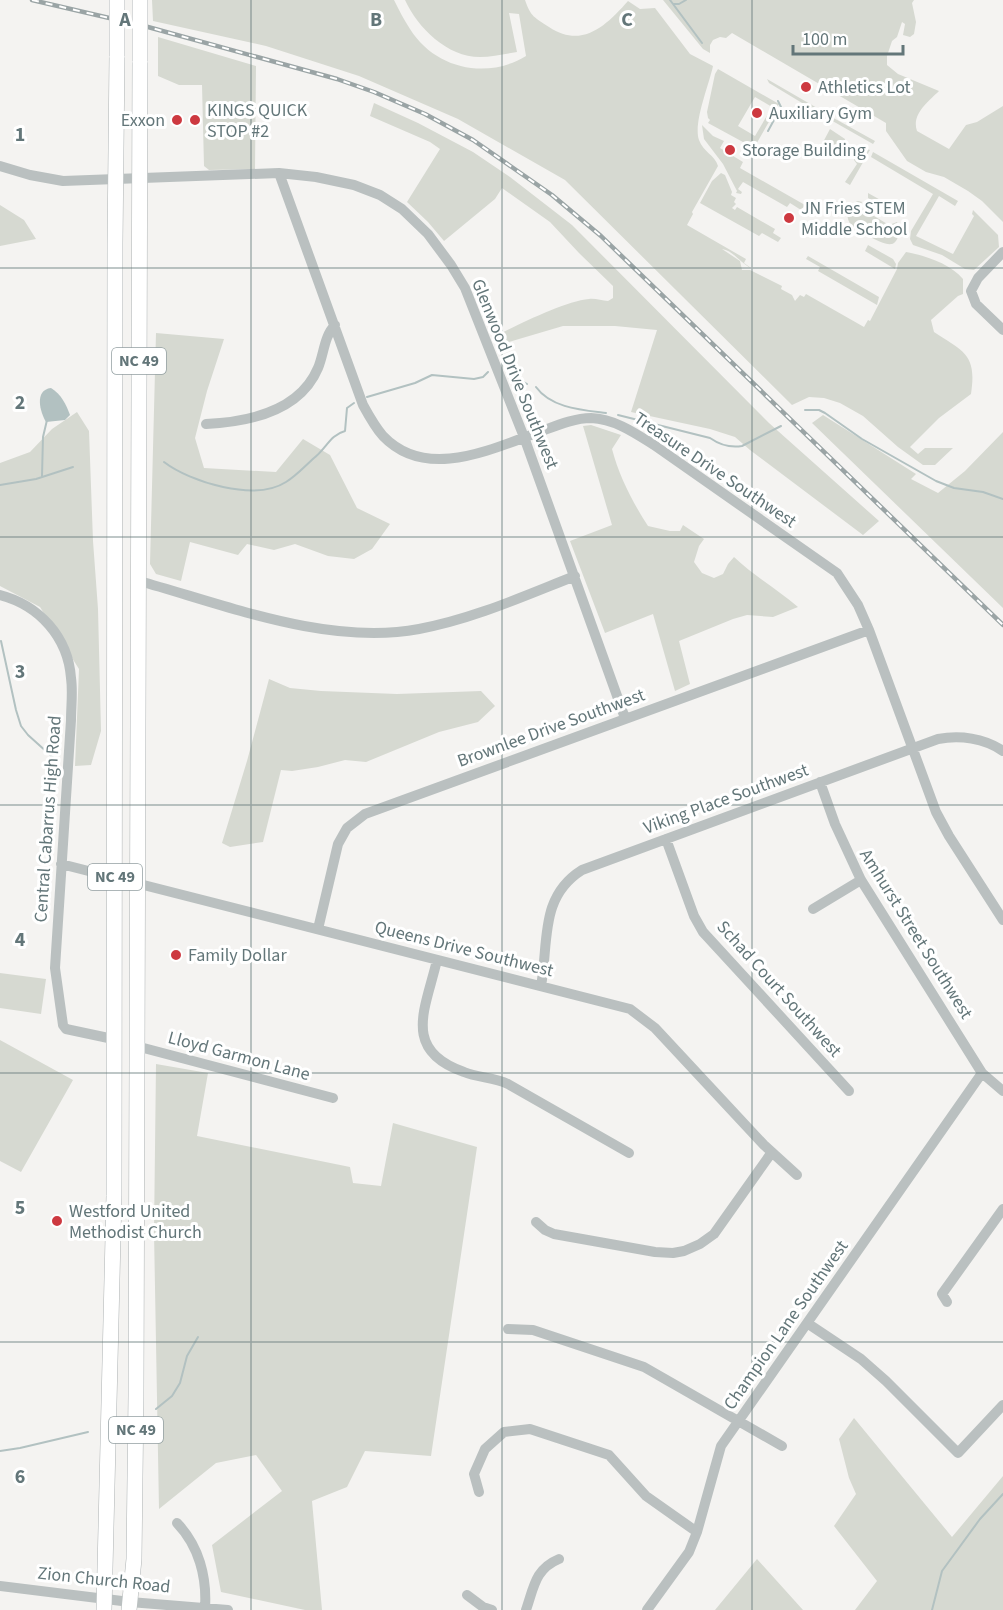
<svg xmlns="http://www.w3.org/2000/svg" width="1003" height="1610" font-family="'Source Sans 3',sans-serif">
<rect width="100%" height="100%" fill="#f4f3f1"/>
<!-- green -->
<path fill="#d6d9d1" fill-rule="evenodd" d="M152 0H394C399 10 404 20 410 29 435 69 487 80 526 56L519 14 509 13 517 52C505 54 492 57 480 57 447 57 418 28 405 0H525C531 17 534 17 549 27 582 49 606 26 628 1L640 9 655 8 690 54 713 66C709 85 693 123 699 140 703 152 715 155 718 166L692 212 693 214 687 225 746 259 744 263 751 268C740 263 734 251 722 249L740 261 742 270H750L782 286 781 289 792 295 795 301 800 295 804 297 806 294 864 327 868 320 870 321 897 269 898 263 906 252C924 255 951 264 963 279V294L958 296 931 320 934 332C964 352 977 354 971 394L939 418 910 447 918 454 925 448H953L935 465H923L898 447 863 416 840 403 824 398 809 397 792 405 565 180 458 119 359 76 266 46 153 21Z
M663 0H914L912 3 916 22 914 34 910 37 903 35 905 24 902 22 897 37 892 41 887 56V65L898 74 939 91C929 101 911 114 917 131L949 149 966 125 977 122 1003 106V222L982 201 968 191 944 177 926 172 907 161 886 131V123L732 33 726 38 720 37 713 40 710 45V53L703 49Z
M158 37 256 66 255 169 209 170 204 166 202 85H179L158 76Z
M718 69 779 104 754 148 708 123 710 120 708 118 707 112 715 74ZM755 97 772 107 755 136 738 126Z
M767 79 824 112 822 115 769 83Z
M374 103 418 123 473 152 510 177 572 225 769 423 879 521 863 535 750 450 735 437 710 429 631 412 657 330 615 326H563L499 345 495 336C518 325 565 301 589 299 595 298 602 301 608 301L613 298V286L579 253 550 222 502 188 495 199 444 241 428 222 407 202 440 149 430 142 370 116Z
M830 116 875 141 873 144 829 119Z
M702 125 713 136 724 141 720 148 743 162 740 168 805 205 801 210 790 203 787 207 743 182 738 189 742 192 741 194 736 193 737 191 723 164 704 139Z
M830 129 845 139 844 145 836 155 821 146Z
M864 148 870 150 850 185 845 182 857 164 854 160 859 151Z
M873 152 958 201 955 206 939 196 916 236 953 254 974 216 972 214 973 210 998 235 999 247 974 270 965 269 942 255 913 245 910 239 911 231 933 194 871 157Z
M721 173 725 175 732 192 731 195 736 198 734 202 736 204 732 208 735 210 737 207 775 229 773 233 781 238 778 242 762 233 759 236 700 203 712 181Z
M868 193 902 212V215L900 216 868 198Z
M858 201 862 202 859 207 889 225 897 222 900 230C899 234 898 240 894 243 886 249 859 230 851 225 844 216 848 205 858 201Z
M0 205 24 220 36 239 0 246Z
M868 245 893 259 896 264 895 269 865 251Z
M808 256 879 297 877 305 818 271 820 267 806 259Z
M156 333 224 339 207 391 195 438 204 468 276 472 303 439 330 455 357 508 390 524 372 549 354 559 328 556 295 544 274 550 247 544 238 555 190 542 181 581 156 574 150 564Z
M77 412 89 431 93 541 98 609 101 731 91 765 75 766 79 669 40 607 0 586V463L30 452 52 429Z
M823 415 916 474 911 479 938 493 965 471 1003 432V608L812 423Z
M591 425 621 435 612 449C619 476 633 503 648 526L670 531H680L683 525 704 539 699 546 694 562 702 573 714 578 723 574 728 564 734 557C754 576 777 589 798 607L773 617 747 615 733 619 679 641 690 684 675 691 653 614 605 633 570 541 612 525 583 426Z
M269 679 290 688 321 691 397 694 481 691 495 706 478 722 439 732 366 762 345 760 318 767 292 771 281 770 263 842 230 847 222 843 247 761Z
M0 973 46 979 41 1014 0 1008Z
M0 1040 73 1080 21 1172 0 1161Z
M156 1064 208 1073 197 1136 350 1167 353 1183 381 1186 393 1123 477 1147 431 1456 365 1451 347 1487 312 1501 322 1610H305L221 1592 212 1545 282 1491 256 1455 216 1463 159 1509 154 1232Z
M854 1418 952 1537 1003 1476V1610H855L877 1581 834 1526 856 1494 849 1478 839 1439Z
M757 1559 803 1610H715Z"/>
<!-- water -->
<path fill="#b2c1c1" d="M51 388C61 394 66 404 70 415L65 420 46 422C40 412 34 390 51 388Z"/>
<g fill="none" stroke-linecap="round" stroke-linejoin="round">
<!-- stream -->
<path stroke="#b2c1c1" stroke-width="2" d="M670 0 702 43
M673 4H679L686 0
M768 131 781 107 778 101
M522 381 527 384
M536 387C551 408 582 410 606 413
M367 397 415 383 432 375 474 379 483 377 488 372
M805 410H819L825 413 862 439 936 481 954 488 983 492 1003 499
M618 415 710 438C720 445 730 448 742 446L781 426
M164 462C190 482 255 502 286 482 296 476 305 466 314 458 326 449 330 435 345 431L347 408 354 403
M42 476 43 437 47 420
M0 485 36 479 73 467
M1 641 16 710 21 726 28 735 58 762
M156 1409 172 1396 180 1383 187 1356 198 1337
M0 1451 20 1448 88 1432
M932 1610 942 1571 980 1519 1003 1494"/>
<!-- highway casing -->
<g stroke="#aeb3b4" stroke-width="16">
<path id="highway" d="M104 1610 114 1196 115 243 117 56
M129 1610 134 1559 136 1396 140 61"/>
</g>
<!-- minor -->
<path stroke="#bac0c0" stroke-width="10" d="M0 166 30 175 63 181 279 173 316 177 354 185 380 195 402 209 428 234 451 265 465 288 524 437 625 718
M279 173 363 405C369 416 375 427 383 436 427 482 493 448 542 431 558 425 575 418 591 418 615 419 635 433 654 445L837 573 858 605 869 630 936 812 949 836 1003 920
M1003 252 978 278 971 291 976 304 1003 330
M206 424C248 422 300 411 318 368 324 354 324 336 335 325
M139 581C226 605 328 646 419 629 473 619 524 596 575 576
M0 595C39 605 68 637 71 678 73 692 71 706 71 720L55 968 63 1025 66 1029 113 1039
M820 782 835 824 861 880 982 1073 1003 1091
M666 839 694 916 703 932 849 1091
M61 864 630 1009 655 1028 764 1145 797 1175
M813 909 861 880
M318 929 338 844 347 828 365 814 869 630
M437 960C426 1008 401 1050 464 1072 478 1078 494 1077 508 1084L629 1153
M541 986C549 942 539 897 582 870L938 739C960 735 984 738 1003 751
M136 1046 333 1098
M536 1222 545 1230 554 1234 655 1252 673 1253 684 1251 700 1244 714 1234 772 1152
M947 1302 942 1294 1003 1209
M807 1323 861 1359 886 1381 958 1453 1003 1405
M508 1329 533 1330 644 1367 782 1446
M479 1492 474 1474 485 1449 504 1432 530 1429 609 1455 646 1496 697 1532
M177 1523C199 1546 207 1577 205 1608
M0 1586 130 1602 228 1610
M467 1595 483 1607 492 1610
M526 1610C534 1587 535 1569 559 1559
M647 1610 689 1552 697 1532 721 1446 982 1073"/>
<!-- highway -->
<use href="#highway" stroke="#fff" stroke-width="15"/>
<!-- rail casing -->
<g stroke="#9aa4a5" stroke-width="4.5">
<path id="rail" d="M32 0 148 27 337 79 374 92 425 114 473 140 552 195 601 236 1003 625"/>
</g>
<!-- rail -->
<use href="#rail" stroke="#fff" stroke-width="2" stroke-dasharray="7" stroke-linecap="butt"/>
<!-- highway-bridge casing -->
<g stroke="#aeb3b4" stroke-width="16" stroke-linecap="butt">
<path id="highway-bridge" d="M117 0V56
M140 61V0"/>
</g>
<!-- highway-bridge -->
<use href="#highway-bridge" stroke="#fff" stroke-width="15"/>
</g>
<!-- grid -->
<path fill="none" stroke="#637679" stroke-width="1.5" stroke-opacity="0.55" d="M251 0V1610M502 0V1610M752 0V1610M0 268H1003M0 537H1003M0 805H1003M0 1073H1003M0 1342H1003"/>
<!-- markers -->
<g fill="#cd3940" stroke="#fff" stroke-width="2">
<circle cx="806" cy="87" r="6"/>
<circle cx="757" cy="113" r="6"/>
<circle cx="177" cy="120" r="6"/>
<circle cx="195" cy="120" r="6"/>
<circle cx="730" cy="150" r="6"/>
<circle cx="789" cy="218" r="6"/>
<circle cx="176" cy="955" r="6"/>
<circle cx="57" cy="1221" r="6"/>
</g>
<g text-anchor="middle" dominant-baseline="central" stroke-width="6" stroke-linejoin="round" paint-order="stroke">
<!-- shield labels -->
<g fill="#fff" stroke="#929fa1" stroke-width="1.5">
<rect x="112" y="348" width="54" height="26" rx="4.5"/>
<rect x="88" y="864" width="54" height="26" rx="4.5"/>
<rect x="109" y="1417" width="54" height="26" rx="4.5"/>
</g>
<g font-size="16" font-weight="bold" fill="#637679">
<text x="139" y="361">NC 49</text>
<text x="115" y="877">NC 49</text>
<text x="136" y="1430">NC 49</text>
</g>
<!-- poi labels -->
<g font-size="18" fill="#637679" stroke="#fff" text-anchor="start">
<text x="818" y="87">Athletics Lot</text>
<text x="207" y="110">KINGS QUICK<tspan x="207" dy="21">STOP #2</tspan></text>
<text x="769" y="113">Auxiliary Gym</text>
<text x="165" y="120" text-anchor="end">Exxon</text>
<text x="742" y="150">Storage Building</text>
<text x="801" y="208">JN Fries STEM<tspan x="801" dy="21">Middle School</tspan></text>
<text x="188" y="955">Family Dollar</text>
<text x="69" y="1211">Westford United<tspan x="69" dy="21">Methodist Church</tspan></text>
</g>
<!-- street labels -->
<g font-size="18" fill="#637679" stroke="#fff">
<text transform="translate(515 374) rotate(68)">Glenwood Drive Southwest</text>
<text transform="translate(715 470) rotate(34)">Treasure Drive Southwest</text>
<text transform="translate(551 728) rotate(-20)">Brownlee Drive Southwest</text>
<text transform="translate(726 799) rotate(-20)">Viking Place Southwest</text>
<text transform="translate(48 819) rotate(-86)">Central Cabarrus High Road</text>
<text transform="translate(916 934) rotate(58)">Amhurst Street Southwest</text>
<text transform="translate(464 949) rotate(14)">Queens Drive Southwest</text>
<text transform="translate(779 989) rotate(48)">Schad Court Southwest</text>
<text transform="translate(239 1056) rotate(15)">Lloyd Garmon Lane</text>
<text transform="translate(786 1325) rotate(-55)">Champion Lane Southwest</text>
<text transform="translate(104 1580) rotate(6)">Zion Church Road</text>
</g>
</g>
<g font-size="20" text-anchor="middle" font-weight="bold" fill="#637679" stroke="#fff" stroke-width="6" stroke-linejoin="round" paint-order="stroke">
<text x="125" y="26">A</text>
<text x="376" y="26">B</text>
<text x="627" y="26">C</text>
<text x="20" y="141">1</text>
<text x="20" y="409">2</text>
<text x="20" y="678">3</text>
<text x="20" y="946">4</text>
<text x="20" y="1214">5</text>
<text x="20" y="1483">6</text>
</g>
<!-- scale -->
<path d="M793 45v9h110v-9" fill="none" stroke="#637679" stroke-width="3"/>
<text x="802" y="45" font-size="18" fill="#637679" stroke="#ffffff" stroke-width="4.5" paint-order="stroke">100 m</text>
</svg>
